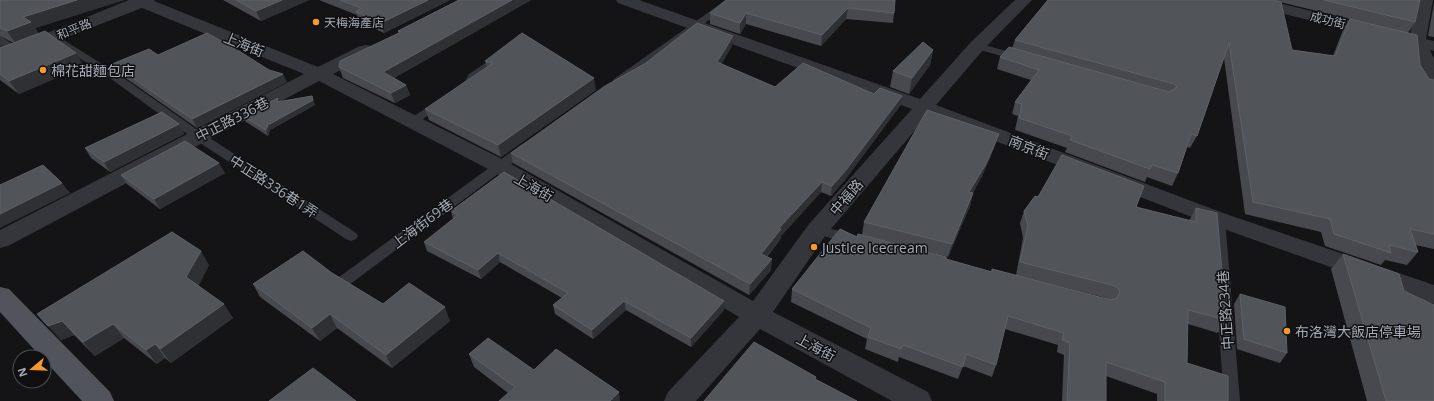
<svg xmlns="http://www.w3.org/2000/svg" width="1434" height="401" font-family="'Open Sans','Noto Sans TC',sans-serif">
<rect width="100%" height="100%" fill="#141416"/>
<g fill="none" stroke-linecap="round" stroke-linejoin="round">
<!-- service -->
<path fill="#35363b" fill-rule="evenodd" d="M726 0H737L622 83H614L613 81 614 79Z
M54 34 115 72 202 133 356 233 358 236 356 239 351 241 346 239 194 139 107 76 50 39 49 37Z
M0 36 21 49 22 51 21 53H13L0 44Z
M977 43 1024 56 1025 58 1020 61 973 48 972 46 973 44Z
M498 55 502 56 503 58 502 60C494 66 485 71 478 77 471 84 467 94 455 91L454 89 465 81 469 74Z
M440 99 444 100 446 102 444 104 416 124H408L406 122 408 120Z
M526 143 530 144 532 147 530 150 349 285 344 286 339 285 337 281 339 277 522 144Z
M1218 214 1223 216 1225 219 1240 401H1224L1211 219 1213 216Z
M817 225 857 236 859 239 857 242 852 244 812 233 810 230 812 227Z"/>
<!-- minor -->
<path fill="#35363b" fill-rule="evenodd" d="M129 0H155L154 1 318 67 360 46 366 45 372 46 375 50 372 54 333 74 506 161 753 301 809 224 912 109 618 3 616 0H639L920 99 971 42 1015 0H1032L983 50 936 105 1226 214 1434 285V304L1210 224 928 115 825 236 773 312 928 392 932 401H892L760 329 696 401H664L668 392 739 317 492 171 319 81 8 246 0 248V230L304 74 142 8 0 63V52Z
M1238 0H1266L1410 35 1417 0H1433L1426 39 1434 41V51L1430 50 1434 59V84L1428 83 1425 79 1410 45 1240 3Z"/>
<!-- primary -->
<path fill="#51545a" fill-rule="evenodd" d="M0 287 9 289 110 392 114 401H82L44 360V357H41L0 312Z"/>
</g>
<!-- wall -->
<path fill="#47494e" d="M0 0H124L35 28 39 34 84 66 19 94 0 80V43L3 47 14 43 0 36Z
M223 0H309L261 21Z
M319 0H450L384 33 360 22 357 15Z
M459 0H531L394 78 406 85 410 95 395 103 343 78 339 67 399 33 398 31Z
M895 0 894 13 893 23 846 19 821 46 746 24 740 34 710 24V13Z
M1048 0 1292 50 1333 56 1343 30 1350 19 1272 0H1420L1415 22 1408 33 1420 65 1429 79 1434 80V249L1415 245 1418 252 1407 265 1385 260 1381 265 1325 246 1321 232 1245 214 1224 58 1197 136 1190 148 1187 147 1178 173 1172 186 1147 177 1145 182 1065 152 1067 148 1015 130 1018 116 1012 114 1015 102 1031 80 997 69 1000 57 1012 48 1015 40Z
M1434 3V37L1428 36Z
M732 46 721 64 775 87 902 96 900 106 844 181 831 196 821 192 781 236 780 240 767 257 771 270 749 295 513 163 511 153Z
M933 50 930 65 909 94 890 87 893 71Z
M158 55 287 82 197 128 117 72 112 64Z
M485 61 596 90 501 157 429 120 425 109 487 68Z
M278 98 280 102 315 105 270 130 268 136 246 122 243 116Z
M179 124 184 134 110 172 91 158 85 148Z
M995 146 982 176 973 193 970 206 948 257 862 235 864 222Z
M225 173 160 209 127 184 121 175Z
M1038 197 1136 207 1189 221 1196 208 1226 320 1218 333 1188 324 1187 363 1228 401H1157V394L1106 376V401H1062L1064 355 1057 352 1058 345 1005 329 996 365 992 377 963 366 958 379 899 357 898 362 865 349 867 339 791 302 792 289 857 237 946 259 991 272 992 269 1111 300 1106 298 1016 275 1023 238 1020 223 1024 211Z
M451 211 724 310 691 347 626 310 593 339 555 314 553 305 562 298 500 262 481 279 427 251 424 242 453 219Z
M1343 254 1404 291 1434 401H1367L1331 269Z
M209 265 198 286 233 318 171 363 165 358 157 364 124 338 95 356 74 335 61 340 37 314Z
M332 273 383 304 450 321 392 368 337 328 320 341 260 297 253 284Z
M1240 294 1287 353 1280 363 1237 349 1234 304Z
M469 354 534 370 508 393 474 367Z"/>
<!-- shaded-wall -->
<path fill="#2e3033" d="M77 0H124L35 28 39 35 16 44 7 31 23 17Z
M282 0H309L261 21 256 11Z
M428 0H450L384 33 381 23Z
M512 0H531L387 82 383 72Z
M848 8 846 19 821 46 822 35Z
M746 13V24L740 34V23Z
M733 36 732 46 717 72V62Z
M0 43 4 49 0 51Z
M933 50 930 65 909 94 912 78Z
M76 53 84 66 19 94 9 81Z
M283 74 287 82 197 128 192 119Z
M594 78 596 90 501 157 498 145Z
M406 85 410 95 395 103 391 93Z
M312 96 315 105 270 130 268 136 266 130 268 125Z
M902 96 900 106 844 181 831 196 832 186Z
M278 98 281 103 277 102Z
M179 124 184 134 110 172 104 162Z
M999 134 995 146 982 176 966 205 969 192Z
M219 163 225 173 160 209 154 199Z
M822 182 821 192 781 236 780 240 760 264 761 254 779 228Z
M62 183 70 193 0 228V214Z
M973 193 970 206 948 257 952 244Z
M201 251 209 265 196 291 186 277Z
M498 253 500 262 481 279 478 270Z
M772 259 771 270 749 295 750 284Z
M624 301 626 310 593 339 592 330Z
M724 301V310L691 347V338Z
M224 304 233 318 171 363 160 349Z
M445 307 450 321 392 368 386 355Z
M330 314 337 328 320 341 312 328Z
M62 321 74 335 61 340 48 326Z
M113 324 124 338 95 356 83 342Z
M155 344 165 358 157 364 146 350Z
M619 392 620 401H610Z"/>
<!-- building -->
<path fill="#515459" stroke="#5e6268" d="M0 0H77L23 17 31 22 7 31 0 28Z
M236 0H282L256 11Z
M340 0H428L381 23 356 12 361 8Z
M459 0H512L383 72 406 85 391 93 339 67 340 61 401 32 398 31Z
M726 0H895L894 13 848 8 822 35 746 13 740 23 710 13Z
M1048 0H1272L1281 2 1292 50 1335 56 1350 19 1417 35 1420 65 1429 79 1434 80V234L1410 229 1418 252 1389 245 1391 253 1334 234 1330 219 1253 202 1229 43 1197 136 1191 134 1178 173 1152 165 1150 169 1070 140 1072 136 1019 118 1022 104 1015 102 1039 70 1000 57 1009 47 1169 92 1177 87 1174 84 1015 40Z
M1324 0H1420L1415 22Z
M697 23 733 36 717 62 775 87 803 63 874 94 880 88 902 96 846 170 832 186 822 182 779 228 781 229 761 254 772 259 750 284 511 153 605 86 646 63Z
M45 31 76 53 9 81 0 74V48Z
M207 33 236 49 269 70 283 74 192 119 112 64 149 49 158 55Z
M522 33 594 78 498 145 425 109 493 63 485 61Z
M923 42 933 50 912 78 893 71Z
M312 96 313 100 268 125 266 130 243 116 278 98 277 102Z
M927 110 999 134 986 164 969 192 973 193 952 244 864 222Z
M162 112 179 124 104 162 85 148Z
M185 141 219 163 154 199 121 175Z
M1062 155 1144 186 1136 207 1196 222V208L1217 213 1226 320 1188 310 1187 363 1228 376V401H1165V382L1106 362V401H1067L1070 343 1062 340 1064 333 1008 316 996 365 966 354 963 367 903 345 901 349 868 337 871 328 792 289 840 229 857 237 858 234 946 257V259L992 272V269L1111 300 1117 298 1120 292 1117 287 1112 285 1020 262 1028 226 1024 211 1035 196 1038 197Z
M43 165 62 183 0 214V185Z
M504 172 724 301 691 338 624 301 592 330 553 305 568 293 498 253 478 270 424 242 458 215 451 211Z
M172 232 201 251 186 277 224 304 160 349 155 344 146 350 113 324 83 342 62 321 48 326 37 314Z
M303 251 332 273 383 304 409 283 445 307 386 355 330 314 312 328 253 284Z
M1343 254 1399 274 1404 291 1434 305V401H1386Z
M1240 294 1285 307 1287 353 1244 339Z
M488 338 534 370 556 349 619 392 610 401H499L515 387 469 354Z
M754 342 816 377 815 379 857 401H704Z
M313 368 356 401H269Z"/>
<!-- markers -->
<g fill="#f59a2d" stroke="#0f0f11" stroke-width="1.5">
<circle cx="316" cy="22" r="4"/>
<circle cx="43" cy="70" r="4"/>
<circle cx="814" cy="247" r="4"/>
<circle cx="1287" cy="331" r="4"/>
</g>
<g text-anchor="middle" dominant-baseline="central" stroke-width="3" stroke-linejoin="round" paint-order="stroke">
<!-- far-street labels -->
<g font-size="12" fill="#a5acb6" stroke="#0f0f11">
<text transform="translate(1328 20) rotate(14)">成功街</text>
<text transform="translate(74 29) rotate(-22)">和平路</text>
</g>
<!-- far-poi labels -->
<g font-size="12" fill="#a5acb6" stroke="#0f0f11" text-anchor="start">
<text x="324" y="22">天梅海產店</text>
</g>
<!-- street labels -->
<g font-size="14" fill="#a5acb6" stroke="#0f0f11">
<text transform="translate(244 44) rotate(22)">上海街</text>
<text transform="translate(232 119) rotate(-27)">中正路336巷</text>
<text transform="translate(1029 147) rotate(21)">南京街</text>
<text transform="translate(274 186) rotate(33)">中正路336巷1弄</text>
<text transform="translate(534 187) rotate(30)">上海街</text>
<text transform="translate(846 197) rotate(-49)">中福路</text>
<text transform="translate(422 223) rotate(-37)">上海街69巷</text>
<text transform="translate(1225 310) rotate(-94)">中正路234巷</text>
<text transform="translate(816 347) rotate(28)">上海街</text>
</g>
<!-- poi labels -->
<g font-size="14" fill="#a5acb6" stroke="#0f0f11" text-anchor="start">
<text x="51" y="70">棉花甜麵包店</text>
<text x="822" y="247">JustIce Icecream</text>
<text x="1295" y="331">布洛灣大飯店停車場</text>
</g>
</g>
<!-- north arrow -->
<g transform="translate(32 369) rotate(251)"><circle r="19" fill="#0f0f11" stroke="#4b4e53"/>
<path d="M0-3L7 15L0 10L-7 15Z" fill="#f59a2d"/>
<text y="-6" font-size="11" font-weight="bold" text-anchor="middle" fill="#a5acb6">N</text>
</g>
</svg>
